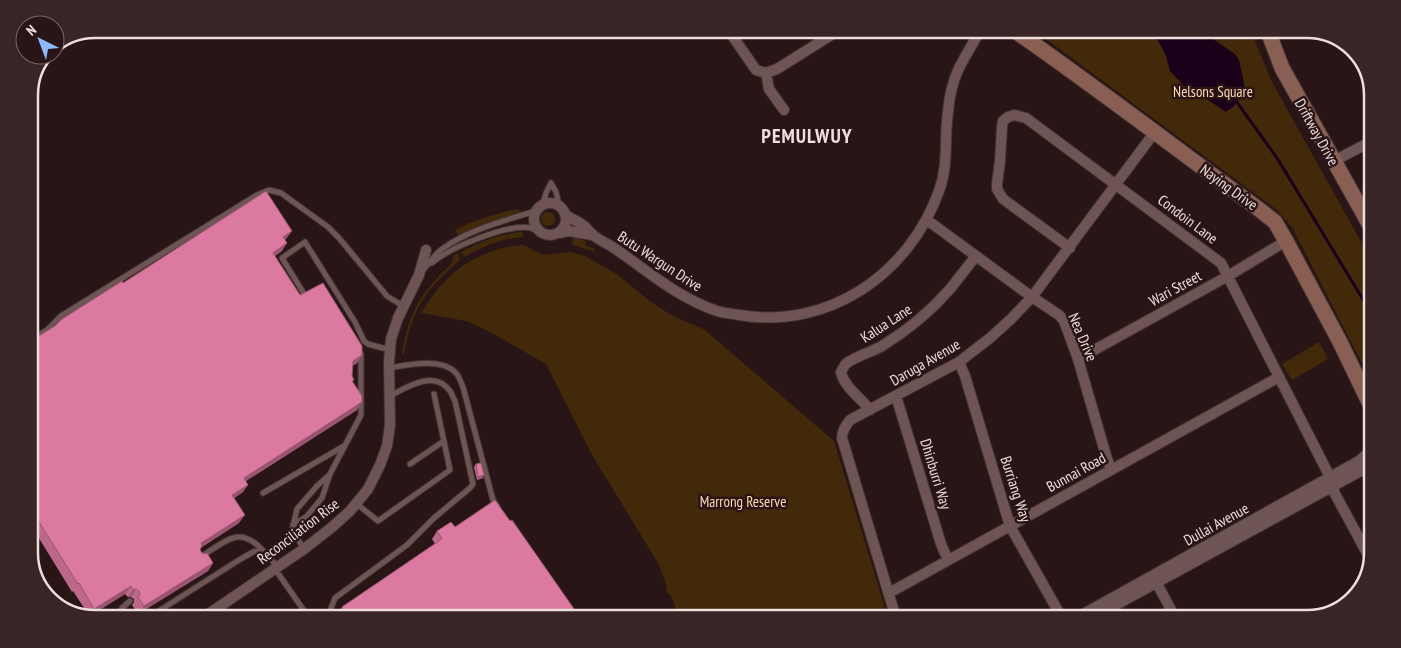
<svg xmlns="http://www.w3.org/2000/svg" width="1401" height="648" font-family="'PT Sans Narrow',sans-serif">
<rect width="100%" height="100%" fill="#291515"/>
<!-- green -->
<path fill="#42290a" d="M1038 33 1252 34 1272 82 1370 258 1369 377 1293 229 1277 210Z
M518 209 521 213 510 217 481 225 458 235 455 230C475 220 495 214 518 209Z
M541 219a7 7 0 1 1 14 0a7 7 0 1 1-14 0Z
M523 232V237C502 238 482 247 464 257L461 252C481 241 500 234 523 232Z
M573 237 586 241 585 245 595 249 594 252 572 244Z
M523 245 543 255 570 252 585 256 618 275 651 302 671 315 705 330 834 441 888 618 678 617 672 597 667 592 666 583 658 563 591 453 546 364 490 332 466 321 421 313C426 306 431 298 436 291 458 264 489 247 523 245Z
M458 253 460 260C425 290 412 309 404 354H402C405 335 410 315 421 298 426 291 432 283 438 277 445 269 452 266 454 255Z
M1319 342 1328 359 1292 380 1282 364Z"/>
<!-- water -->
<path fill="#1b0019" d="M1154 33H1215L1213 39 1235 54 1239 60 1245 88 1234 106 1226 112 1199 94 1183 85 1170 71 1166 56Z"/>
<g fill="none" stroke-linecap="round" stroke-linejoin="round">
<!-- stream -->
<path stroke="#1b0019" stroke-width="3" d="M1236 101 1277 158 1370 311"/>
<!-- lane casing -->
<g stroke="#423233" stroke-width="7">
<path id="lane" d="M551 183 556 192 559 205
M543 204 546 193 551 183
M432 263C449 248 508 223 531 228 533 229 536 230 538 231
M424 269C430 262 435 254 442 249 470 229 504 221 535 211
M303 292 282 258 305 242 355 322 364 341 368 344 390 350
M29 341 47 330 61 316 257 195 269 190 281 193 328 227 339 238 387 296 403 306
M389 368C408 365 441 357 456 373 459 376 461 383 463 387L493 500 497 506
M410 464 444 441
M263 493 344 446
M357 504 378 521 450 470 434 394
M293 525 306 517 322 498 330 474 361 415V354
M304 549 292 530 297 509 317 486 330 474
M202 556C210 551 225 540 233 538 252 532 266 555 278 567
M275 569 307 615
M119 614 122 608 130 601
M154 614 239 560 253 552 262 550
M331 615 330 611 335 598 407 545 434 518 470 488 473 484 455 401C453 398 452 394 450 391 434 369 407 387 390 396"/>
</g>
<!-- street casing -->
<g stroke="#423233" stroke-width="12">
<path id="street" d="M729 31 756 70 766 73 777 69 836 32
M766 73 769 89 784 110
M1334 161 1372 141
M534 219a16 16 0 1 1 32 0a16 16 0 1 1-32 0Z
M565 214C571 219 578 221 584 226 587 228 589 232 592 234 598 240 607 243 614 248 648 271 678 298 717 311 724 313 732 314 739 315 829 330 909 274 939 191 949 164 944 139 948 112 949 98 953 81 959 68 965 56 973 44 979 32
M927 220 1032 297 1059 315 1064 321 1078 359 1107 459 1111 469
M559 233 569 231 592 235
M1070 248 1003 199 997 189V184L1000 161 1002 127 1003 121 1008 117 1014 115 1026 118 1221 263 1330 477 1334 485V492L1367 553
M1078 359 1228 276 1286 241
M959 362 965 376 1010 526 1062 618
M896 396 941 544 948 560
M870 410C861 398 844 387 841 372 843 369 844 365 847 363 856 356 872 352 882 346 908 330 930 312 950 289 959 278 967 267 976 256
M1154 578 1176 619
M889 593 1279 377
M207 615 304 549 331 528 350 511 368 489 380 465 387 446 390 425 389 362 391 339 398 318 419 275 426 250
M896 618 842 438C842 431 845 426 850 420L959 362 990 338 1011 319 1032 297 1154 133
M1076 618 1330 477 1359 461 1368 453
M1092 618 1368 467"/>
</g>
<!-- secondary casing -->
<g stroke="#423233" stroke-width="17">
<path id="secondary" d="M1018 33C1100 90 1179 151 1260 210L1275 222 1286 241 1340 342 1369 402
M1269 34 1282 68 1371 227"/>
</g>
<!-- lane -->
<use href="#lane" stroke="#6e5554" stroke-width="5"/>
<!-- street -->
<use href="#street" stroke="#6e5554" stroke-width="10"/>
<!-- secondary -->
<use href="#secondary" stroke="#8a5f53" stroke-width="15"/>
</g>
<!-- wall -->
<path fill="#bc688a" d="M286 239 285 240 282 251 275 256 300 295 362 355 357 363 352 366V376L357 410 246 481 243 492 234 498 239 523 202 547 200 549 201 552 213 563 208 571 138 614 132 605 134 602V599L131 597H128L125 594 93 614H88L73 591 72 592 29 522V340L37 337 123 283Z
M476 464 483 478 477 480 474 467Z
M510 521 579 616 337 615 342 607 435 544 432 539 437 531 455 527Z"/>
<!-- shaded-wall -->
<path fill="#995570" d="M292 231 286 239 278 245 283 237Z
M287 243 282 251 268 261 273 253Z
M362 355 357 363 347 369 353 361Z
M362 402 357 410 239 485 244 478Z
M484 475 483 478 477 480 478 477Z
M248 485 243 492 227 503 232 495Z
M245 515 239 523 195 551 201 543Z
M213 563 208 571 138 614 144 606Z
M131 586 125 594 93 614H91L94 609Z
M136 589 131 597H128L133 590Z"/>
<!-- building -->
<path fill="#db79a0" stroke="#995570" d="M266 191 292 231 283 237 287 243 273 253 300 295 323 283 362 346V355L353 361 352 376 354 380 352 381 362 396V402L244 478 248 485 232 495 245 515 201 543 202 546 200 549 201 552 204 554 207 553 213 563 144 606 138 597 140 594 139 591 136 589 133 590 131 586 94 609 79 583 78 584 29 506V340L33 337H37L55 326 62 319 122 281 123 283Z
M481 463 484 475 478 477 476 464Z
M495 500 510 521 512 520 579 616 348 615 342 607 439 541 442 538 437 531 451 522 455 527Z"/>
<g text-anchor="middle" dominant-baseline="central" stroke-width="5" stroke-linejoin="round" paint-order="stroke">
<!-- park labels -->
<g font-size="15" fill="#fdd9b4" stroke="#291515">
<text x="1213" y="91">Nelsons Square</text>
<text x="743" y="501">Marrong Reserve</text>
</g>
<!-- street labels -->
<g font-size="15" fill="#eedede" stroke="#291515">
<text transform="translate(1317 132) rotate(61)">Driftway Drive</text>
<text transform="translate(1229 187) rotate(36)">Naying Drive</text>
<text transform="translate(1188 219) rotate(37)">Condoin Lane</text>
<text transform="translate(660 261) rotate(33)">Butu Wargun Drive</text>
<text transform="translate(1175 288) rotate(-29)">Wari Street</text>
<text transform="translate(886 323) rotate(-33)">Kalua Lane</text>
<text transform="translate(1083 337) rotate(67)">Nea Drive</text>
<text transform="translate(925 362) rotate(-30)">Daruga Avenue</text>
<text transform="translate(1076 472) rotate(-29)">Bunnai Road</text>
<text transform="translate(936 474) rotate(73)">Dhinburri Way</text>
<text transform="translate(1016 489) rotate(72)">Burriang Way</text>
<text transform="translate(1216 524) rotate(-29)">Dullai Avenue</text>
<text transform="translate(298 531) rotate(-37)">Reconciliation Rise</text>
</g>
<!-- district labels -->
<g font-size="20" font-weight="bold" letter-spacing="1" fill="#eedede" stroke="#291515">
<text x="807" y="136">PEMULWUY</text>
</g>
</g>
<!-- crop -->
<path d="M0 0H1401V648H0ZM95 38H1307A57 57 0 0 1 1364 95V553A57 57 0 0 1 1307 610H95A57 57 0 0 1 38 553V95A57 57 0 0 1 95 38Z" fill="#392525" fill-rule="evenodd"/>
<path fill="none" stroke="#eedede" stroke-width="2.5" d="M95 38H1307A57 57 0 0 1 1364 95V553A57 57 0 0 1 1307 610H95A57 57 0 0 1 38 553V95A57 57 0 0 1 95 38Z"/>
<!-- north arrow -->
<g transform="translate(40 40) rotate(318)"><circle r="24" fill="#291515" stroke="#786565"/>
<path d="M0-4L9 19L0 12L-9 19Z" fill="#8eb9fc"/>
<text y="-8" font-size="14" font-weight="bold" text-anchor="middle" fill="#eedede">N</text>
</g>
</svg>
